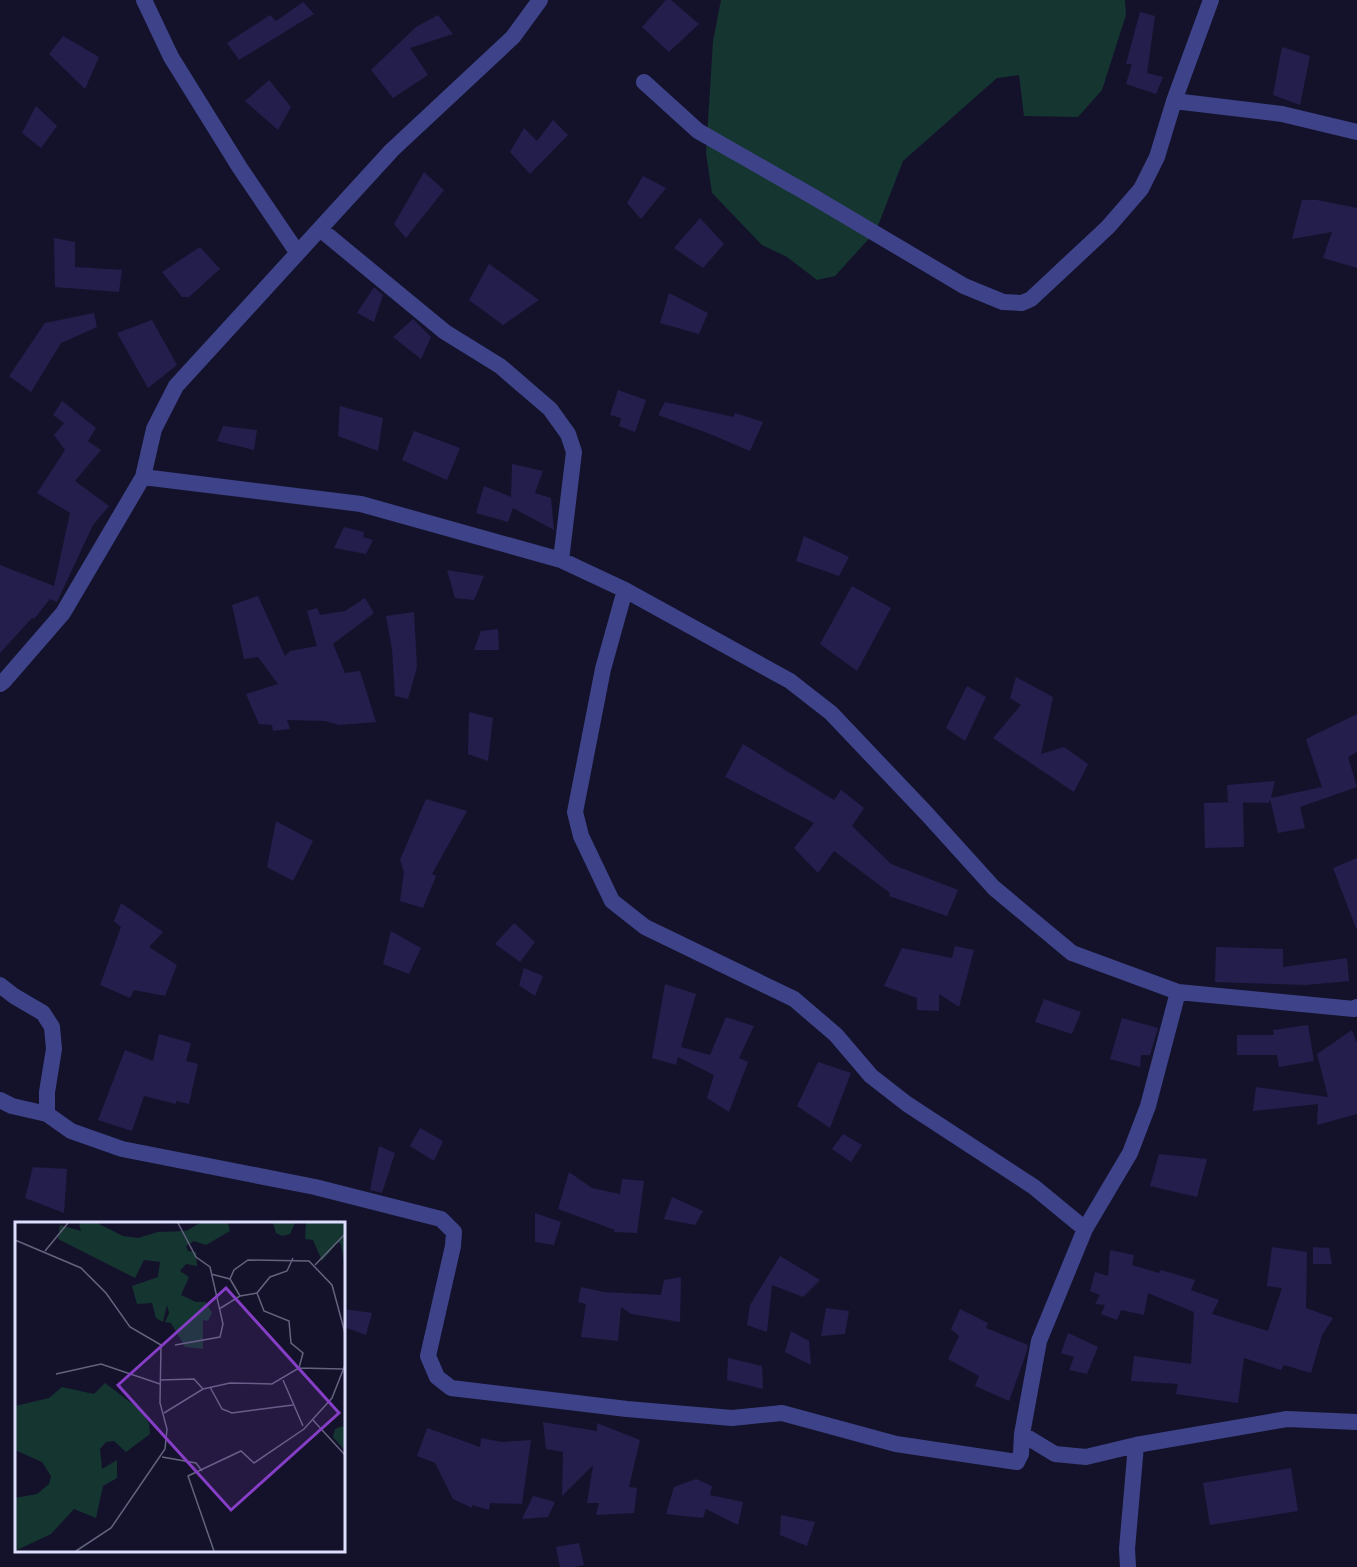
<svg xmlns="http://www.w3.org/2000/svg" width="1357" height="1567" font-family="'Source Sans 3',sans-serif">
<rect width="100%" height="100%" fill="#14122b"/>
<!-- green -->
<path fill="#153531" d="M721 0H1125L1126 15 1102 90 1078 117 1024 116 1019 75 997 78 903 161 876 231 835 276 817 280 787 257 762 245 712 193 706 153 713 41Z"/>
<!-- building -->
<path fill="#231e4c" d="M666 0H671L699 24 669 52 642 27Z
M303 2 314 14 239 60 227 43 270 15 276 21Z
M1140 12 1155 16 1147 73 1163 77 1156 94 1126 84 1132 64H1126Z
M438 15 453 34 410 48 428 75 393 98 371 70 416 27Z
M63 36 99 57 85 89 49 54Z
M1282 47 1310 56 1300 105 1273 95Z
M269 80 291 107 278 130 245 101Z
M36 106 57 126 41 148 22 133Z
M553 120 568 135 530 174 510 152 524 128 537 141Z
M424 172 444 190 406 238 394 224Z
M643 176 666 188 641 219 627 203Z
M1302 200H1317L1357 208V268L1323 258 1332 232 1292 239Z
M700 218 724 244 703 268 674 248Z
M54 238 75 242V267L122 270 119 292 55 287Z
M200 247 220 269 189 297H182L162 272Z
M489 264 539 300 503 325 469 300Z
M374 287 383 295 374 322 357 313Z
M669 293 708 313 699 334 660 323Z
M94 313 97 327 61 343 31 392 9 376 45 323Z
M413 319 431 337 421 359 393 337Z
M152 320 177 365 148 388 117 333Z
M618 390 646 400 635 432 619 426 621 418 610 415Z
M62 401 96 428 88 441 101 450 75 481 109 506 93 525 57 602 50 599 34 619 32 618 0 653V565L54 586 70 513 37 493 65 450 54 435 64 423 53 415Z
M665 402 734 417 735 413 763 422 750 451 710 434 658 415Z
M340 406 383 418 378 451 338 436Z
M223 426 257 430 254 450 217 441Z
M414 431 460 448 447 480 402 460Z
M512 464 543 471 535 493 551 498 554 530 513 508 508 522 476 513 484 486 511 497Z
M344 527 364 532 363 537 373 540 366 554 334 548Z
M804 536 849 557 839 576 796 561Z
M447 570 484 576 474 600 455 598Z
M852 586 891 608 857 671 820 644Z
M258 596 285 656 290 651 317 646 307 611 317 608 320 615 345 611 365 598 374 613 333 644 345 673 360 671 376 722 339 725 325 721 287 720 290 729 273 731 272 725 259 724 246 694 278 684 258 657 244 659 232 605Z
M414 612 417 667 408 699 395 696 392 649 386 616Z
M498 629 499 650H474L481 631Z
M1016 677 1053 697 1041 754 1064 747 1088 764 1074 792 993 738 1021 705 1010 698Z
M967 686 986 697 965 741 946 728Z
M469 712 493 718 488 761 468 754Z
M1357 714V752L1348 757 1357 787 1300 807 1305 828 1278 833 1270 799 1269 803 1228 802 1227 785 1275 781 1271 798 1322 787 1306 739Z
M743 744 834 800 841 790 864 808 852 826 891 864 958 890 947 916 889 896 890 893 834 851 818 873 794 848 814 823 725 777Z
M426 799 467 811 432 874 436 876 423 908 400 901 404 872 400 860Z
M1243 802 1244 847 1205 848 1204 803Z
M276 821 313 841 293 881 267 867Z
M1357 858V928H1356L1333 868Z
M121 903 163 932 149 947 177 965 165 996 134 990 130 998 100 985 121 927 114 921Z
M514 923 535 942 520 962 495 944Z
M391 931 421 948 409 974 383 964Z
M955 946 974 950 959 1007 939 994V1011L917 1010V998L884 986 902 948 952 958Z
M1216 947 1283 949V967L1347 958 1349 981 1306 985 1215 982Z
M524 968 543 976 535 996 519 985Z
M665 984 696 994 681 1047 710 1055 726 1017 754 1026 739 1058 748 1062 729 1112 707 1098 714 1075 678 1057 676 1065 652 1058Z
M1044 999 1081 1012 1072 1034 1035 1022Z
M1122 1018 1158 1028 1150 1055H1141L1140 1067 1110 1059Z
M1308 1025 1314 1061 1279 1067 1277 1055H1237V1035H1274L1273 1030Z
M1352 1030 1357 1043V1114L1317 1125 1318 1104 1253 1111 1256 1087 1328 1097 1317 1054Z
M159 1034 191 1043 186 1061 198 1064 189 1104 176 1101V1104L144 1096 132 1131 98 1120 125 1050 153 1061Z
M818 1062 851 1073 830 1128 797 1106Z
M420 1128 443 1141 434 1161 410 1146Z
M843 1134 862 1145 851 1162 832 1149Z
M379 1146 395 1153 382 1193 370 1190Z
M1159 1154 1207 1159 1197 1197 1150 1186Z
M33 1167 67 1169 64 1213 25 1198Z
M569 1172 592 1188 620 1194 622 1179 644 1181 637 1233 614 1232 615 1230 558 1209Z
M672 1197 703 1211 695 1225 664 1219Z
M535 1213 561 1222 554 1245 535 1242Z
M1272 1247 1307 1252 1306 1308 1333 1318 1322 1335 1311 1373 1284 1365 1281 1370 1244 1358 1238 1403 1176 1394 1178 1384 1131 1381 1134 1356 1191 1364 1194 1312 1148 1293 1144 1315 1121 1310 1117 1320 1101 1314 1105 1305 1095 1304 1100 1295 1090 1291 1095 1272 1108 1276 1110 1250 1134 1255 1132 1265 1159 1273 1161 1270 1195 1280 1191 1290 1219 1300 1212 1314 1268 1331 1282 1288 1267 1286Z
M1313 1247 1329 1248 1332 1264H1313Z
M780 1256 820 1280 803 1297 772 1285 767 1332 747 1325 750 1305Z
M681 1277 680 1322 631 1314 621 1307 618 1341 581 1337 586 1304 578 1302 581 1287 604 1292 661 1295 664 1280Z
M826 1308 849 1311 845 1334 821 1336Z
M344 1309 372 1313 366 1335 344 1327Z
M960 1309 988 1323 986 1328 1028 1345 1026 1354 1009 1401 975 1386 979 1376 948 1359 959 1336 951 1329Z
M791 1331 809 1341 811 1365 785 1352Z
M1068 1333 1098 1347 1087 1374 1069 1370 1074 1357 1061 1353Z
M728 1358 762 1366 763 1389 727 1380Z
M543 1422 597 1431V1423L640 1440 629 1487 637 1488 634 1513 596 1515 599 1503H587L593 1465 562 1496 563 1452 546 1449Z
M427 1428 480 1447 481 1438 502 1442 531 1440 522 1504 490 1503 489 1510 472 1505V1508L453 1499 435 1463 417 1456Z
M1291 1468 1298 1511 1210 1525 1203 1483Z
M696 1479 712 1486 710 1495 743 1502 738 1525 706 1509 703 1518 666 1514 674 1487Z
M533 1496 555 1502 548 1517 522 1519Z
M781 1515 815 1522 807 1546 780 1535Z
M579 1543 584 1565 574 1567H560L556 1547Z"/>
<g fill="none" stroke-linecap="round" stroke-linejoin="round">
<!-- minor -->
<path stroke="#3e4389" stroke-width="16" d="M144 0 171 57 240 168 297 252
M644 82 698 131 812 196 964 286 1003 302 1022 303 1031 299 1108 227 1141 189 1157 157 1174 101 1211 0
M1174 101 1282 114 1357 132
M320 229 445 332 500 366 550 409 568 434 574 452 561 560
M143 477 361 504 561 560 625 590 790 681 831 713 927 814 994 888 1072 953 1178 992 1354 1009 1357 1007
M625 590 603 669 575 812 581 836 612 901 645 927 794 999 836 1035 871 1076 907 1104 1034 1187 1085 1229
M0 684 4 681 63 613 143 477 154 429 176 386 392 150 513 37 540 0
M0 985 14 996 43 1013 52 1027 54 1049 47 1092V1114
M0 1100 12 1106 47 1114 71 1131 122 1149 315 1187 441 1219 454 1232 453 1246 428 1356 437 1377 451 1388 627 1409 732 1418 782 1413 896 1444 1017 1462 1021 1454 1022 1434 1039 1341 1085 1229 1130 1153 1148 1106 1178 992
M1022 1434 1055 1454 1086 1457 1136 1445 1287 1419 1357 1422
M1128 1567 1127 1549 1136 1445"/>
</g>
<!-- overview -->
<g transform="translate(15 1222)">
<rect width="330" height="330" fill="#14122b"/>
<path d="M64 1H82L108 14 123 16 143 10 171 9 185 1H213L215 9 191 23 179 19 171 24 173 29 181 30 182 44 171 42 165 49 174 55 166 73 181 80H191L197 91 193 99 188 98V127L170 125 156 101 150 100 154 91 152 83 148 100 141 96 137 81 122 82 117 64 143 55 145 40 129 38 120 56 43 17 45 3 66 9ZM258 1H280L275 12 267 14 261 11ZM291 1H330V47L326 22 323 20 307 39 298 18 290 17ZM90 161 123 186 134 201 135 212 111 230 99 219 91 220 85 227 87 247 102 238V256L88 264 81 296 59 287 36 312 0 329V276L22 272 34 262 36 254 27 240 0 228V184L34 176 47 165 79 172ZM328 204 330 207V229L318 215 320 207Z" fill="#153531"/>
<path fill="none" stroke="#64637f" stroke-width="1.5" d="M0 18 66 46 91 71 115 105 146 123 145 181 152 207 150 227 96 306 61 329M30 29 53 1M300 43 330 12M196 52 215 57 225 74M215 57 219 48 233 38 294 39 317 63 330 111M204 87 225 74 242 71M160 123 205 115 208 102 195 45 181 35 163 1M284 146 328 147M41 152 86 142 145 162M145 158 179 157 188 167M268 158 288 204M195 165 207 187 217 191 278 183M149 191 188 167 215 161 257 162 284 146 288 131 276 121 274 99 249 89 242 71 255 55 272 49 278 36M297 197 330 233M147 235 181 241 187 249M199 329 173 254 226 229 239 241 289 207 317 176 330 143"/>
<path fill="#853ec5" fill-opacity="0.15" stroke="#853ec5" stroke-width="3" d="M211 66 324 191 216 288 103 163Z"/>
<rect width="330" height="330" fill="none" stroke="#ddddfe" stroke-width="3"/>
</g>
</svg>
